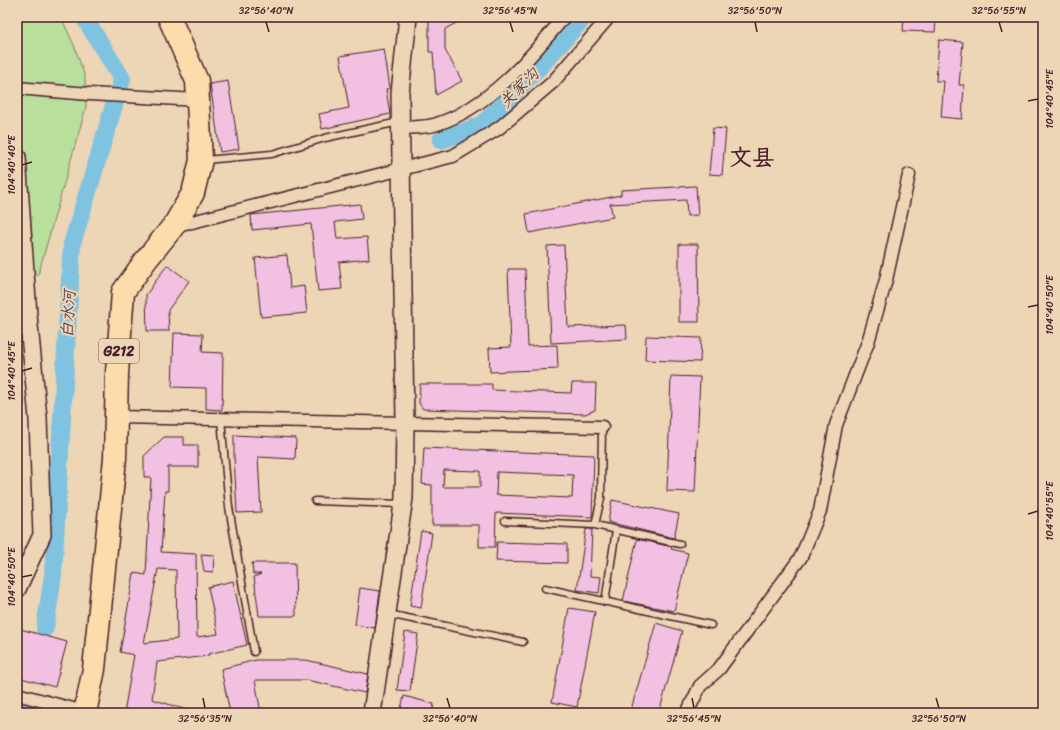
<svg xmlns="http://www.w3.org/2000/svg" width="1060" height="730" font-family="Sriracha,'LXGW WenKai TC',sans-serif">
<rect width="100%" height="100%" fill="#ecd6b5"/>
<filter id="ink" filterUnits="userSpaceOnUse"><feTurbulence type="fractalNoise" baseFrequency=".025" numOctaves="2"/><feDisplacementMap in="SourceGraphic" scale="8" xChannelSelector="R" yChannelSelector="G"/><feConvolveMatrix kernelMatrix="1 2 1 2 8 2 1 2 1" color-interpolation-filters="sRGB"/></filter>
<g filter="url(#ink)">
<!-- green -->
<path fill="#b8df9b" stroke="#817f63" d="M17 17H61L74 45 85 77 86 107 38 275 23 277 17 184Z"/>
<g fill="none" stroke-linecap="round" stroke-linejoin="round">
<!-- river -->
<path stroke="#80c3e1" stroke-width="18" d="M441 140 482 125 542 64 584 17
M45 628 53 575 72 244 122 79 84 17
M20 713 21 710"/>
</g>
<!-- building -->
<path fill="#f2c1e2" stroke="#4a1f2b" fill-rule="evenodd" d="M433 17H467L445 29V50L462 81 436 95 433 52H429V19Z
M904 17H936L935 32 903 31Z
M939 40 963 42 959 85H964L962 119 941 117 944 81H936Z
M384 49 390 88 386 89 390 114 322 129 319 114 349 108 340 56Z
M228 81 239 149 220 152 210 84Z
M713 128 726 129 722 175 709 174Z
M696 186 698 215 687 216 686 200 610 204 613 217 529 233 526 214 621 195V190Z
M360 204 362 219 335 222 337 239 367 237 369 259 339 262 342 289 318 291 311 224 252 230 251 215Z
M679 244H698L699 322H679Z
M564 245 568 327 626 325 627 339 551 343 547 246Z
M287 255 290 288 304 286 307 313 261 317 255 258Z
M167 265 189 281 168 310 169 331H147L146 295Z
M508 269H525L528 346 557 345 558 369 490 372 489 348 511 347Z
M174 333 203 334 202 352 223 353 222 410 206 409V388L172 387Z
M646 336 701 338 700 362 645 360Z
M671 376 700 377 695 492 667 491Z
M572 383H596L595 410 585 414 423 409 419 403 420 384H492V390L571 393Z
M234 435 296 438 295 459 258 457 261 512 237 513 234 456Z
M164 437H184V445H198V467H168V491H165L161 552 196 554 197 637 218 634 208 587 233 581 247 645 208 654V656L157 662 152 699 190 711V713H124L134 655 120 652 134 573 146 575 151 477H144V456ZM158 569 176 570 177 639 144 643Z
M424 448 594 455 592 517 496 513 495 547H479V525H432V485L422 484ZM444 470 480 471V487H443ZM497 472 573 475 572 498 496 495Z
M612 500 679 514 674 538 608 522Z
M586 529H592L590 576 601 577 599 593 577 590Z
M421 531 432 533 421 608 410 606Z
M637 539 672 547 671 549 688 553 674 611 623 601Z
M497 542 567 544V563L496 561Z
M201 554 214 555 213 572 204 571Z
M252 563H295L296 616H259L254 577 261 574H253Z
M360 588 380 591 375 628 355 625Z
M569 608 595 612 577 707 552 702Z
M656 623 682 631 659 713H630Z
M17 628 67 642 55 687 17 677Z
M405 632 418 634 410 691 397 690Z
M256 660H306L368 674 365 693 306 680H255L261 713H230L221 669Z
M404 696 434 704 432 713H423L410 709 409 713H400Z"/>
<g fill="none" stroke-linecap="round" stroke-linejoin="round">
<!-- lane casing -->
<g stroke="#4a1f2b" stroke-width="9">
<path id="lane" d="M205 160 272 154 325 138 399 122
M221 419 229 507 254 652
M315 501 401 504
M505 521 595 525 680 544
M595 525 601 498 602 427
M545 588 711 625
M605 602 616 530
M388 614 523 642"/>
</g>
<!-- street casing -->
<g stroke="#4a1f2b" stroke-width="15">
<path id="street" d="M17 88 89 94 198 100
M401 128C412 127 426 128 437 124 488 108 531 57 564 17
M175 224 192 222 453 156 499 128 553 82 609 17
M116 417 602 427
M17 694 88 713
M687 713 700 686 719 669 801 557 820 511 836 425 868 342 886 280 909 175"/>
</g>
<!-- secondary casing -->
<g stroke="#4a1f2b" stroke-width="20">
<path id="secondary" d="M17 157 28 315 38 418 42 535 17 589
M372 713 404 498 405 423 400 93 408 17"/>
</g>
<!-- highway casing -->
<g stroke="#4a1f2b" stroke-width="25">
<path id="highway" d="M85 713 94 669 115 458 117 373 123 292 146 260 175 224 193 193 201 160 197 81 169 17"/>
</g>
<!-- lane -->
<use href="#lane" stroke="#ecd6b5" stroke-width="6"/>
<!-- street -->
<use href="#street" stroke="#ecd6b5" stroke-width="12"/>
<!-- secondary -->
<use href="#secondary" stroke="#ecd6b5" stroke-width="17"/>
<!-- highway -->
<use href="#highway" stroke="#fcdcab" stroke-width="22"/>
</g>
</g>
<!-- ticks -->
<path fill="none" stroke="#4a1f2b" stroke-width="1.5" d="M266 22 269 32M510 22 513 32M755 22 757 32M999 22 1002 32M1028 101 1038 99M22 165 32 162M1028 307 1038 305M22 371 32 368M1028 514 1038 511M22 577 32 575M203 698 205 708M447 698 450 708M692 698 694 708M936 698 939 708"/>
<g text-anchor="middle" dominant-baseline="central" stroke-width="4" stroke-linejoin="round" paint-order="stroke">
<!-- shield labels -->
<rect fill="#ecd6b5" stroke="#7b5654" stroke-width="1" x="99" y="339" width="40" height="24" rx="3"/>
<g font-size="14" font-weight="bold" fill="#4a1f2b">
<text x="119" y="351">G212</text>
</g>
<!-- water labels -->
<g font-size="16" font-style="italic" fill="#55404f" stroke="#ecd6b5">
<text transform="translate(519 88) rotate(-45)">关家沟</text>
<text transform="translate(68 314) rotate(-87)">白水河</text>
</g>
<!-- town labels -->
<g font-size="23" font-weight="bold" fill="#4a1f2b" stroke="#ecd6b5">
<text x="752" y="157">文县</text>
</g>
</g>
<!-- margin -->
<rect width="1060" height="730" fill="none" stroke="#ecd6b5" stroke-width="44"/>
<rect x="22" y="22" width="1016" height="686" fill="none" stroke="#4a1f2b" stroke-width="1.5"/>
<g font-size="10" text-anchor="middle" fill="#4a1f2b">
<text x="266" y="14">32°56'40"N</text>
<text x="510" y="14">32°56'45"N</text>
<text x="755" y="14">32°56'50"N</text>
<text x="999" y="14">32°56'55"N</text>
<text transform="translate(1049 99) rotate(-90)" y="4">104°40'45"E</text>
<text transform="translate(11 165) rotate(-90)" y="4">104°40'40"E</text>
<text transform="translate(1049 305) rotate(-90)" y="4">104°40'50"E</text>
<text transform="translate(11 371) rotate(-90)" y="4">104°40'45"E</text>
<text transform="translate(1049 511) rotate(-90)" y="4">104°40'55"E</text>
<text transform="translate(11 577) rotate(-90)" y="4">104°40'50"E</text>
<text x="205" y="722">32°56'35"N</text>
<text x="450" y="722">32°56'40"N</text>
<text x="694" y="722">32°56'45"N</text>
<text x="939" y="722">32°56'50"N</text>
</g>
</svg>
